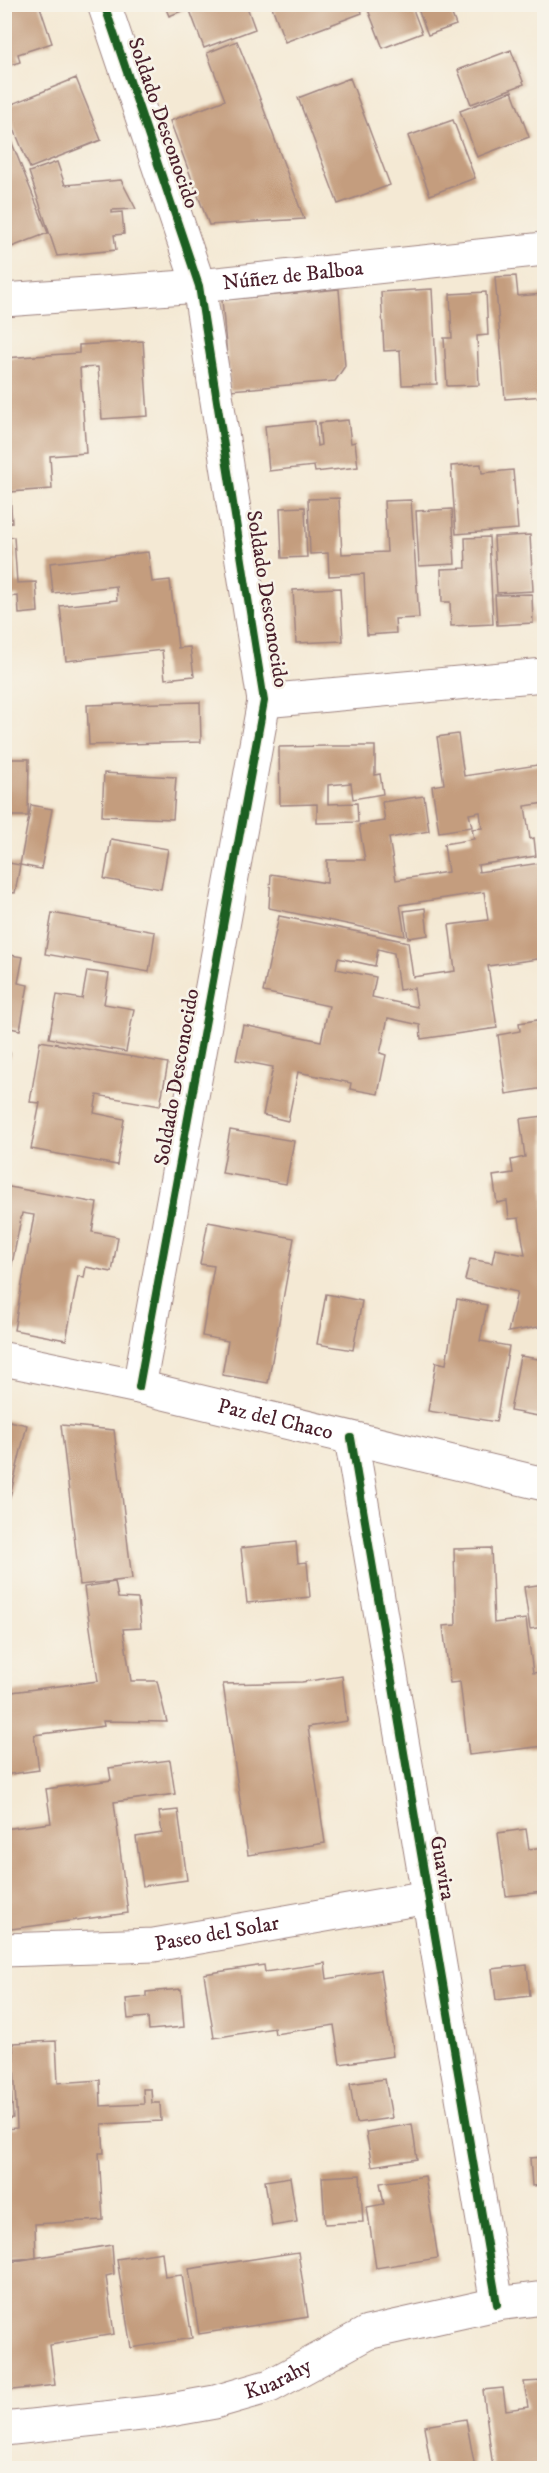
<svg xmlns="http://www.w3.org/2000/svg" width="549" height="2473" font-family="'IM FELL DW Pica',serif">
<rect width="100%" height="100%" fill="#f7f3e8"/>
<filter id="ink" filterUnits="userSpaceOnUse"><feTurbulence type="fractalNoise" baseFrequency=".0167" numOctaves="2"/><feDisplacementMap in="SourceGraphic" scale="12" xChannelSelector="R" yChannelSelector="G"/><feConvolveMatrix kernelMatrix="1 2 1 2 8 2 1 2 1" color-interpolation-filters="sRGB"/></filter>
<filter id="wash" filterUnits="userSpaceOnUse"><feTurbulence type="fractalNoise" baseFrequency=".008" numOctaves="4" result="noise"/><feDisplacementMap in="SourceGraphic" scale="24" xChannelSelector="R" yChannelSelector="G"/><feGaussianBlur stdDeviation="1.35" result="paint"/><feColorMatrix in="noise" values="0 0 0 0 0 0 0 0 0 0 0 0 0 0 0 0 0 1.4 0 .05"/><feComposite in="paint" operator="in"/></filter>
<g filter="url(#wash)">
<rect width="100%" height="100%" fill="#f4e9d4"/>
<g id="blocks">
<!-- building -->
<path fill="#c49d7e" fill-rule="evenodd" d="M4 4H39L52 43 18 54 20 62 4 67Z
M164 4H246L255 29 204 48 189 8 169 16Z
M271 4H359L362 13 285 42Z
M373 4H411L422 33 383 48 367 7Z
M416 4H448L456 25 428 35Z
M237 41 256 88 304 219 209 225 170 121 225 100 207 53Z
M511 50 524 84 471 104 458 70Z
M76 78 101 140 30 168 5 107Z
M350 78 390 185 338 204 298 98Z
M512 91 529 137 477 157 460 111Z
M453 120 475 178 430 195 408 136Z
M4 123 48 233 4 250Z
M57 162 65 185 121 180 136 209 112 210V213L122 212 124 234 114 235 116 250 57 256 29 172Z
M516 276 518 296 544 294V396L505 399 495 277Z
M339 289 345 366 335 381 230 390 222 300Z
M432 289 437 384 402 385 400 350 384 351 381 292Z
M486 292 488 335 477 336 479 385 447 386 444 338H452L450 294Z
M143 341 148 416 102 419 98 367 80 368 86 453 50 456 52 489 10 492 12 523 4 524V460L7 459 4 358 79 353V345Z
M348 420 351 443 355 442 358 467 315 472 314 466 269 471 265 426 315 421 317 446 321 445 319 423Z
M481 464 482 473 513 470 518 529 456 534 451 466Z
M339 498 342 554 387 552 384 501 411 500 419 618 395 619 396 633 367 635 364 574 329 576 328 553 310 554 308 499Z
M305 507 307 557 282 558 280 508Z
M452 509 455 564 419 566 416 511Z
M530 535 533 591 497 593 494 537Z
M14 537 17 583 36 582 38 612 19 614 18 596 4 597V538Z
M489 537 493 624 451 626 450 602H442L441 569 466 568 465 538Z
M148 552 152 582 170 580 178 648 190 647 194 676 165 679 162 650 66 661 60 606 117 600 116 586 53 593 50 563Z
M340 588 343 641 296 643 293 590Z
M532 594 533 623 497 625 495 595Z
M200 702 201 742 89 745 87 705Z
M458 734 464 776 544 764V803L525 806 530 839 534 838 536 856 478 865 479 872 540 863 544 884V958L488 966 497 1028 421 1039 420 1025 388 1018 380 1053 386 1055 378 1094 350 1089 351 1083 298 1072 288 1121 263 1115 273 1067 236 1060 243 1025 321 1041 329 1006 263 992 279 916 408 942 413 977 455 971 449 925 488 920 484 892 400 905 405 936 269 908 271 874 327 883V860H365L359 825 385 821 382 802 424 796 429 831 389 838 396 880 448 872 444 844 474 839 472 829 482 828 480 812 469 814 472 827 439 832 432 786 444 784 437 737ZM378 949 394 953 399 990 414 988 417 1007 372 997 376 977 336 969 338 958 375 966Z
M327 746H375V775L380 774 383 794 353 799 351 783 328 785V804L357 803 358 822 317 823V804L280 805 279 747Z
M4 759H29L28 816H4Z
M104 773 176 777 173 819 102 816Z
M31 805 52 809 41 869 20 865Z
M111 839 168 849 161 889 104 879Z
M4 862 20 865 15 893 4 892Z
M425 908 428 935 408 938 404 911Z
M52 913 155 932 149 972 45 954Z
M4 954 23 957 18 983 28 985 20 1030 10 1028 6 1052 10 1053 6 1079Z
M87 971 109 974 104 1004 134 1009 126 1052 49 1038 57 995 82 999Z
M544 1019V1088L506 1094 498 1035 520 1031 519 1023Z
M40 1041 168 1063 160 1106 97 1095 94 1113 124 1119 117 1165 31 1149 40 1103 30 1102Z
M544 1116V1326L508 1332 517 1292 465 1280 470 1259 492 1263 495 1249 525 1255 519 1218 509 1219 507 1201 497 1203 493 1176 513 1173 511 1160 525 1157 520 1119Z
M230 1130 294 1141 286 1184 222 1173Z
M4 1186 97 1203 92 1232 118 1237 112 1272 86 1267 84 1278 78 1276 66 1340 14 1330 34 1215 22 1213 4 1305Z
M208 1222 294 1238 268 1383 222 1375 228 1341 202 1336 214 1266 200 1264Z
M326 1294 362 1301 353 1350 317 1344Z
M457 1299 487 1305 480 1341 509 1346 496 1422 428 1411 436 1362 446 1364Z
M520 1356 544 1360V1417L510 1411Z
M5 1420 27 1425 8 1505 5 1504Z
M61 1425 114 1430 132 1579 80 1585Z
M296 1542 298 1563 307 1562 310 1597 247 1603 241 1548Z
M491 1548 494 1623 526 1619 533 1673 541 1672 544 1699V1746L469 1755 460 1682 450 1683 443 1626 456 1625 454 1549Z
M115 1582 118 1598 138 1599 141 1628 123 1629 131 1681H157L167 1722 103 1721 104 1726 34 1735 39 1770 4 1775V1693L98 1681 84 1587Z
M544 1584V1627L530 1629 524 1587Z
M342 1676 347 1721 308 1727 325 1843 248 1855 223 1684 302 1682Z
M170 1760 175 1794 114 1802 128 1913 4 1930V1829L51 1823 46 1789 111 1780 109 1768Z
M178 1810 187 1880 143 1886 136 1837 162 1833 159 1812Z
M526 1829 529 1849 544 1847V1892L506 1896 498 1833Z
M325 1963 327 1979 380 1970 393 2056 340 2064 334 2025 275 2034 274 2028 214 2038 204 1974 264 1965 265 1972Z
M527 1965 530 1996 496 2000 492 1969Z
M181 1989 184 2027 149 2030 148 2017 128 2019 126 1999 146 1997V1992Z
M544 1993V2027H543L539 1994Z
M56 2041 58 2083 100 2080 101 2106 144 2104 143 2089H151L152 2103H160L161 2121 102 2124 104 2153H99L103 2220 35 2224 36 2258 4 2260V2129L17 2128 13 2043Z
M10 2068 13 2118 4 2119V2069Z
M385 2079 392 2118 356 2123 350 2084Z
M412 2124 417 2159 372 2166 366 2132Z
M544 2157V2185L532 2186 530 2158Z
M360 2175 363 2222 325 2224 322 2177Z
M425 2176 438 2258 376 2268 367 2207 384 2204 380 2183Z
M290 2177 297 2222 272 2226 265 2181Z
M112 2245 114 2274 106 2276 114 2334 50 2345 55 2385 4 2391V2263Z
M162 2252 165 2277 182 2275 192 2338 131 2348 117 2259Z
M298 2252 308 2317 199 2334 189 2269Z
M544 2381V2468H493L483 2390 503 2388 506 2410 528 2407 524 2382Z
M466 2419 475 2468H431L424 2426Z"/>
</g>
</g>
<g filter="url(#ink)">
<use href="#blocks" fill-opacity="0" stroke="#9f8480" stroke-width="1.5"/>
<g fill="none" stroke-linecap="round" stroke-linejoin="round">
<!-- street casing -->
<g stroke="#9f8480" stroke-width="35">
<g id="street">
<path d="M104 4 199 286 264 701 139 1387"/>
<path id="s1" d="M4 300 199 286 544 249"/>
<path d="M264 701 544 675"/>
<path id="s2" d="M4 1359 139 1387 544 1484"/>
<path d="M351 1438 497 2304"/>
<path id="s3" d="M4 1950 154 1945 428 1897"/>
<path id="s4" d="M4 2429 159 2412 215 2402 270 2386 367 2333 497 2304 544 2298"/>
</g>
</g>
<!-- street -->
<use href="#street" stroke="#fff" stroke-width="33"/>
<!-- cycleway casing -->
<g stroke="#f7f3e8" stroke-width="11">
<path id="cycleway" d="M104 4 199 286 264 701 139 1387
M351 1438 497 2304"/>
</g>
<!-- cycleway -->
<use href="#cycleway" stroke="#1b5e20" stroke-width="8"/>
</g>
</g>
<g text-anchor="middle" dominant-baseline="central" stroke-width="5" stroke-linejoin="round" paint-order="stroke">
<!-- street labels -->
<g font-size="21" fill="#4a1f2b" stroke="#f7f3e8">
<text transform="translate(163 123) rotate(71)">Soldado Desconocido</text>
<text stroke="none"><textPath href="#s1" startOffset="290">Núñez de Balboa</textPath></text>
<text transform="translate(267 599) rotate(81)">Soldado Desconocido</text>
<text transform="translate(177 1077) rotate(-80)">Soldado Desconocido</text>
<text stroke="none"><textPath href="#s2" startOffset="278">Paz del Chaco</textPath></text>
<text transform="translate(442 1868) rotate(80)">Guavira</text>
<text stroke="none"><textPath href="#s3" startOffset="214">Paseo del Solar</textPath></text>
<text stroke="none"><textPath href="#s4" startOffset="280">Kuarahy</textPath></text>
</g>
</g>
<!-- margin -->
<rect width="549" height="2473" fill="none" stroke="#f7f3e8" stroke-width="24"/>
</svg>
